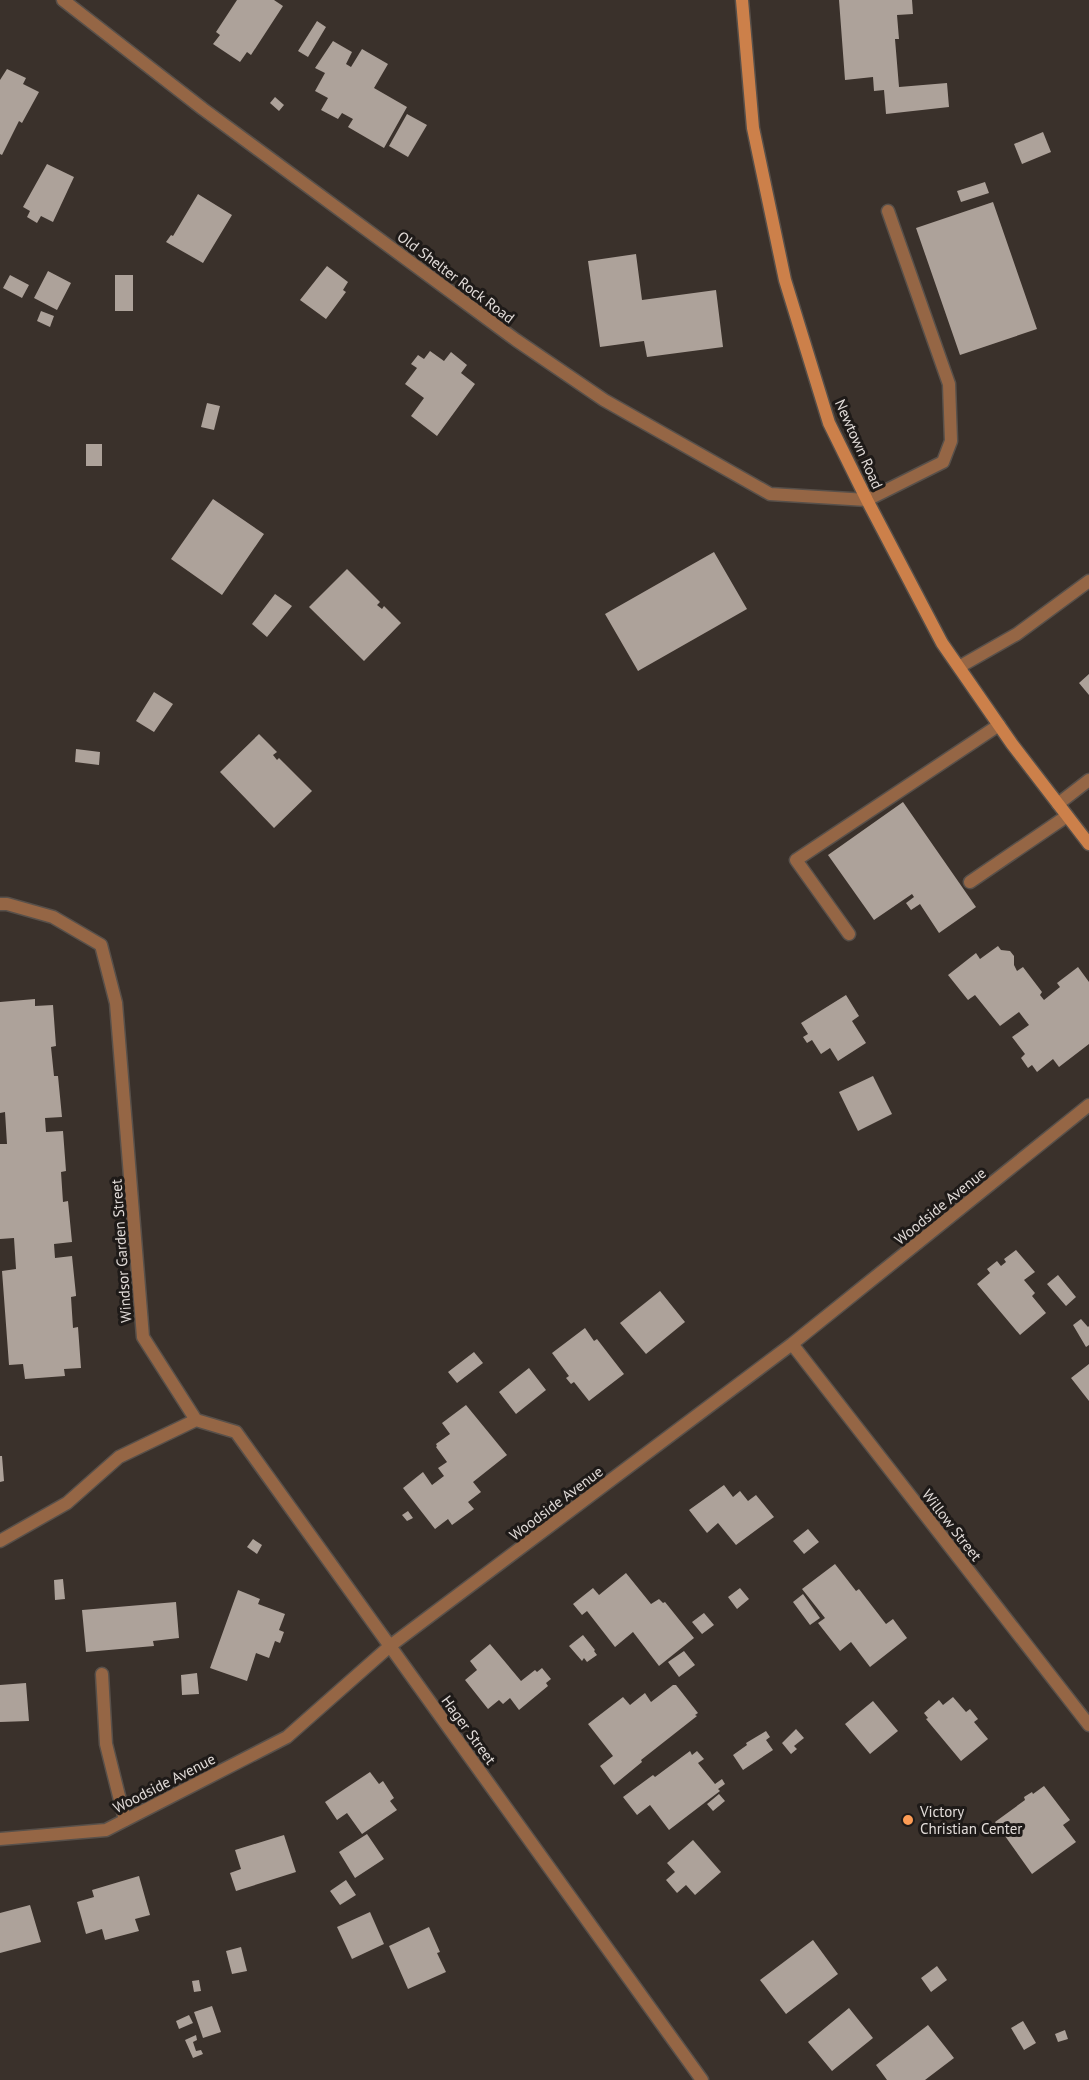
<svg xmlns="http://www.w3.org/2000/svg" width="1089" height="2080" font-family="'PT Sans',sans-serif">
<rect width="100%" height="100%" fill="#3a312b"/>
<!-- building -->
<path fill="#ada29a" d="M237 0H274L283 6 251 55 247 52 240 62 213 44 220 35 216 32Z
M839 0H912L913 14 897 15 899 39H895L899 87 947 83 949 107 886 114 884 90 874 91 873 77 845 80Z
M317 21 326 27 308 57 298 51Z
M333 41 352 52 346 64 351 67 362 49 388 64 374 88 407 107 384 148 348 127 353 119 342 113 338 119 321 110 328 98 315 91 325 73 315 68Z
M7 69 26 78 23 84 39 92 22 123 19 121 2 155 0 154V80Z
M275 97 284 105 279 111 270 103Z
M407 114 427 125 408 157 389 146Z
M1043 132 1051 152 1022 164 1014 144Z
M47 164 74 177 53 222 41 216 37 223 27 217 30 211 23 207Z
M985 182 989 193 961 202 957 191Z
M198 194 232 215 203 263 166 242 171 235 173 236Z
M993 202 1037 329 960 355 916 228Z
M636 254 642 300 716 290 723 347 647 357 644 341 600 347 588 261Z
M327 266 348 282 343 290 346 292 326 319 300 300Z
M48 271 71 283 57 310 34 298Z
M10 275 29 285 22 298 3 288Z
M115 275H133V311H115Z
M41 311 54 316 50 327 37 321Z
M430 351 444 361 451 352 467 365 461 373 475 384 437 436 411 416 424 398 405 384 417 368 411 364 418 355 424 359Z
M207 403 220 406 214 430 201 427Z
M86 444H102V466H86Z
M213 499 264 534 222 595 171 559Z
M714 552 747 609 638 671 605 614Z
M347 569 380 602 377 605 382 609 384 606 401 623 364 661 309 607Z
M275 594 292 606 267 637 252 624Z
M1089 674V695L1079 683Z
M154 692 173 704 154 732 136 721Z
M259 734 277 752 273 755 277 760 279 758 312 791 274 828 220 772Z
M76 749 100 752 99 765 75 762Z
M903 802 976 907 939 933 920 904 911 910 906 903 914 897 912 894 874 920 828 855Z
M998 946 1001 950 1010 951 1014 956V965L1017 971 1023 967 1042 992 1040 995 1044 1000 1060 987 1057 983 1078 967 1089 982V1044L1059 1067 1053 1059 1037 1072 1032 1065 1028 1068 1021 1058 1025 1054 1012 1037 1029 1025 1019 1012 1000 1026 975 995 968 1000 948 975 976 953 980 959Z
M846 995 859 1016 852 1021 866 1043 838 1061 830 1048 821 1054 812 1040 807 1043 803 1037 808 1034 801 1023Z
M35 999V1006L53 1005 56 1046 51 1047 54 1076H58L62 1117 45 1118 46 1132 63 1131 66 1171 61 1172 63 1202 68 1201 72 1242 54 1244 55 1258 72 1256 76 1295V1296L71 1297 73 1328 78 1327 81 1368 64 1369 65 1376 25 1379 23 1364 9 1365 2 1271 16 1269 14 1238 0 1239V1144H7L5 1112 0 1113V1002Z
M873 1076 892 1114 858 1131 839 1092Z
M1016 1250 1035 1272 1024 1280 1035 1293 1032 1296 1046 1313 1020 1335 977 1284 990 1273 987 1269 997 1261 1001 1266 1006 1262 1004 1259Z
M1058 1275 1076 1297 1066 1306 1047 1284Z
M660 1291 685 1322 646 1354 620 1323Z
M1081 1319 1088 1327 1089 1326V1345L1086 1347 1073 1325Z
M585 1328 594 1341 597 1339 624 1374 589 1401 574 1382 571 1384 566 1378 569 1376 552 1353Z
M474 1352 483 1363 457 1383 448 1372Z
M1089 1364V1401L1071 1378Z
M529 1368 546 1390 516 1414 499 1392Z
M466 1405 507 1455 473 1482 481 1492 468 1502 474 1509 452 1525 448 1519 435 1529 403 1488 423 1472 432 1485 444 1476 438 1468 447 1462 436 1447 437 1446 436 1444 450 1434 442 1423Z
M0 1456H2L4 1481 0 1482Z
M724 1485 733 1497 740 1491 748 1501 756 1495 774 1517 736 1545 718 1523 707 1533 689 1510Z
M408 1511 413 1518 407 1521 402 1515Z
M808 1529 819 1542 804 1554 793 1541Z
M253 1539 262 1545 257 1554 247 1547Z
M835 1564 856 1591 859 1589 886 1624 893 1619 907 1638 870 1667 851 1642 840 1651 818 1623 825 1618 802 1589Z
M626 1573 651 1604 659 1599 663 1603 665 1602 694 1638 659 1666 633 1632 615 1647 587 1611 582 1615 573 1604 593 1588 599 1595Z
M63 1579 65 1599 55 1600 54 1580Z
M740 1588 749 1599 737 1609 728 1597Z
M238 1590 260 1599 258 1604 285 1614 279 1630 284 1632 280 1643 275 1641 269 1658 256 1653 247 1681 210 1668Z
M803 1594 820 1618 810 1625 793 1602Z
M176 1602 179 1638 153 1641 154 1646 86 1652 82 1610Z
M704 1613 714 1625 702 1634 692 1622Z
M583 1635 595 1650 594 1651 597 1655 587 1662 584 1658 582 1661 569 1646Z
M490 1644 521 1681 535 1670 537 1672 542 1668 551 1679 546 1683 548 1686 519 1710 510 1698 503 1704 499 1700 488 1709 465 1680 477 1670 470 1661Z
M684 1651 695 1665 679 1677 668 1662Z
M197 1673 199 1694 182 1695 181 1675Z
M26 1683 29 1721 0 1722V1685Z
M673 1685H676L698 1713 695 1715 697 1716 641 1760 642 1762 614 1785 600 1766 613 1756 588 1724 623 1697 630 1705 645 1693 651 1702Z
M953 1697 966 1712 970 1709 978 1719 974 1722 988 1739 961 1761 926 1719 928 1718 924 1713 939 1700 943 1705Z
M873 1701 898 1731 870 1754 845 1724Z
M796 1729 804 1738 794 1746 797 1749 791 1754 782 1743Z
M766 1731 770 1737 766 1740 773 1750 743 1770 733 1755 747 1745 746 1743Z
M690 1751 692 1755 697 1751 704 1759 698 1763 715 1784 722 1779 725 1784 718 1789 720 1791 669 1830 650 1805 637 1815 623 1797 653 1775 655 1777Z
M370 1772 379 1784 383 1781 394 1798 390 1801 397 1810 362 1834 347 1813 337 1820 325 1802Z
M1044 1786 1070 1820 1063 1825 1076 1842 1032 1874 995 1822 1025 1800 1024 1797 1032 1792 1033 1794Z
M719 1794 725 1801 713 1811 707 1804Z
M367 1834 384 1859 355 1878 339 1852Z
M284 1835 296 1872 236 1891 230 1873 241 1869 235 1850Z
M693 1840 721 1872 695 1895 686 1885 677 1893 666 1880 675 1872 667 1863Z
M139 1876 150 1915 135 1919 139 1931 105 1940 102 1929 86 1934 77 1902 94 1897 92 1890Z
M346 1880 356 1895 340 1905 330 1891Z
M30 1905 41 1942 0 1953V1913Z
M370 1912 384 1944 352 1959 337 1927Z
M429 1927 440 1952 437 1953 446 1972 408 1989 389 1946Z
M813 1940 838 1974 786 2014 760 1980Z
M241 1947 247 1971 232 1974 226 1951Z
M937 1966 947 1980 931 1992 921 1978Z
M199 1980 201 1991 194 1992 192 1981Z
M212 2006 221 2032 203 2038 194 2012Z
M849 2008 873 2038 832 2071 808 2042Z
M189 2015 193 2023 179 2029 176 2021Z
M1023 2021 1036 2043 1024 2050 1011 2028Z
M928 2025 954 2058 925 2080H887L876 2065Z
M1065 2030 1068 2039 1058 2042 1055 2034Z
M196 2035 197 2040 193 2042 196 2051 201 2050 203 2054 193 2058 185 2040Z"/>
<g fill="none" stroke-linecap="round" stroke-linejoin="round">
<!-- service casing -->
<g stroke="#58504a" stroke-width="15">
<path id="service" d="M867 500 943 462 951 441 949 384 888 211
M959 667 1017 634 1089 581
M1058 804 1089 780
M970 882 1067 816
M849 934 796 860 999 725
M102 1674 106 1744 125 1820"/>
</g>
<!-- minor casing -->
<g stroke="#58504a" stroke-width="15">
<path id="minor" d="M63 0 203 109 516 340 604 400 770 494 867 500
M0 904H7L53 917 101 945 116 1003 143 1337 196 1420 119 1457 67 1503 0 1541
M792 1344 1089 1725
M196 1420 236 1432 702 2080
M0 1839 106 1830 287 1737 390 1646 792 1344 1089 1105"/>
</g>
<!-- secondary casing -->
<g stroke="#58504a" stroke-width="15">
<path id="secondary" d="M742 0 753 128 785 280 829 423 867 500 942 643 1012 744 1089 844"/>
</g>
<!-- service -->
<use href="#service" stroke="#956645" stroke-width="12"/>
<!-- minor -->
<use href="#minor" stroke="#956645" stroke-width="12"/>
<!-- secondary -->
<use href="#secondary" stroke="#cc804a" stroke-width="12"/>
</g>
<!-- markers -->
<circle fill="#fd9c55" stroke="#1e1a18" stroke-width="2" cx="908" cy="1820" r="6"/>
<g text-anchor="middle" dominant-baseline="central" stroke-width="6" stroke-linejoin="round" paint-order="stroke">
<!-- street labels -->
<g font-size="15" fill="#e1dbd8" stroke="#1e1a18">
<text transform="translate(456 277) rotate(37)">Old Shelter Rock Road</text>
<text transform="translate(859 444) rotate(66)">Newtown Road</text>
<text transform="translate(940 1206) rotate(-39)">Woodside Avenue</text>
<text transform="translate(121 1251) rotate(-94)">Windsor Garden Street</text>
<text transform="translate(556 1503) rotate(-37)">Woodside Avenue</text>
<text transform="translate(952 1525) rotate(52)">Willow Street</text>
<text transform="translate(469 1730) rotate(54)">Hager Street</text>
<text transform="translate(164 1783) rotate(-27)">Woodside Avenue</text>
</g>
<!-- poi labels -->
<g font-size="15" fill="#e1dbd8" stroke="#1e1a18" text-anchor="start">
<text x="920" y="1811">Victory<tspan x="920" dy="17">Christian Center</tspan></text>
</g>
</g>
</svg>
